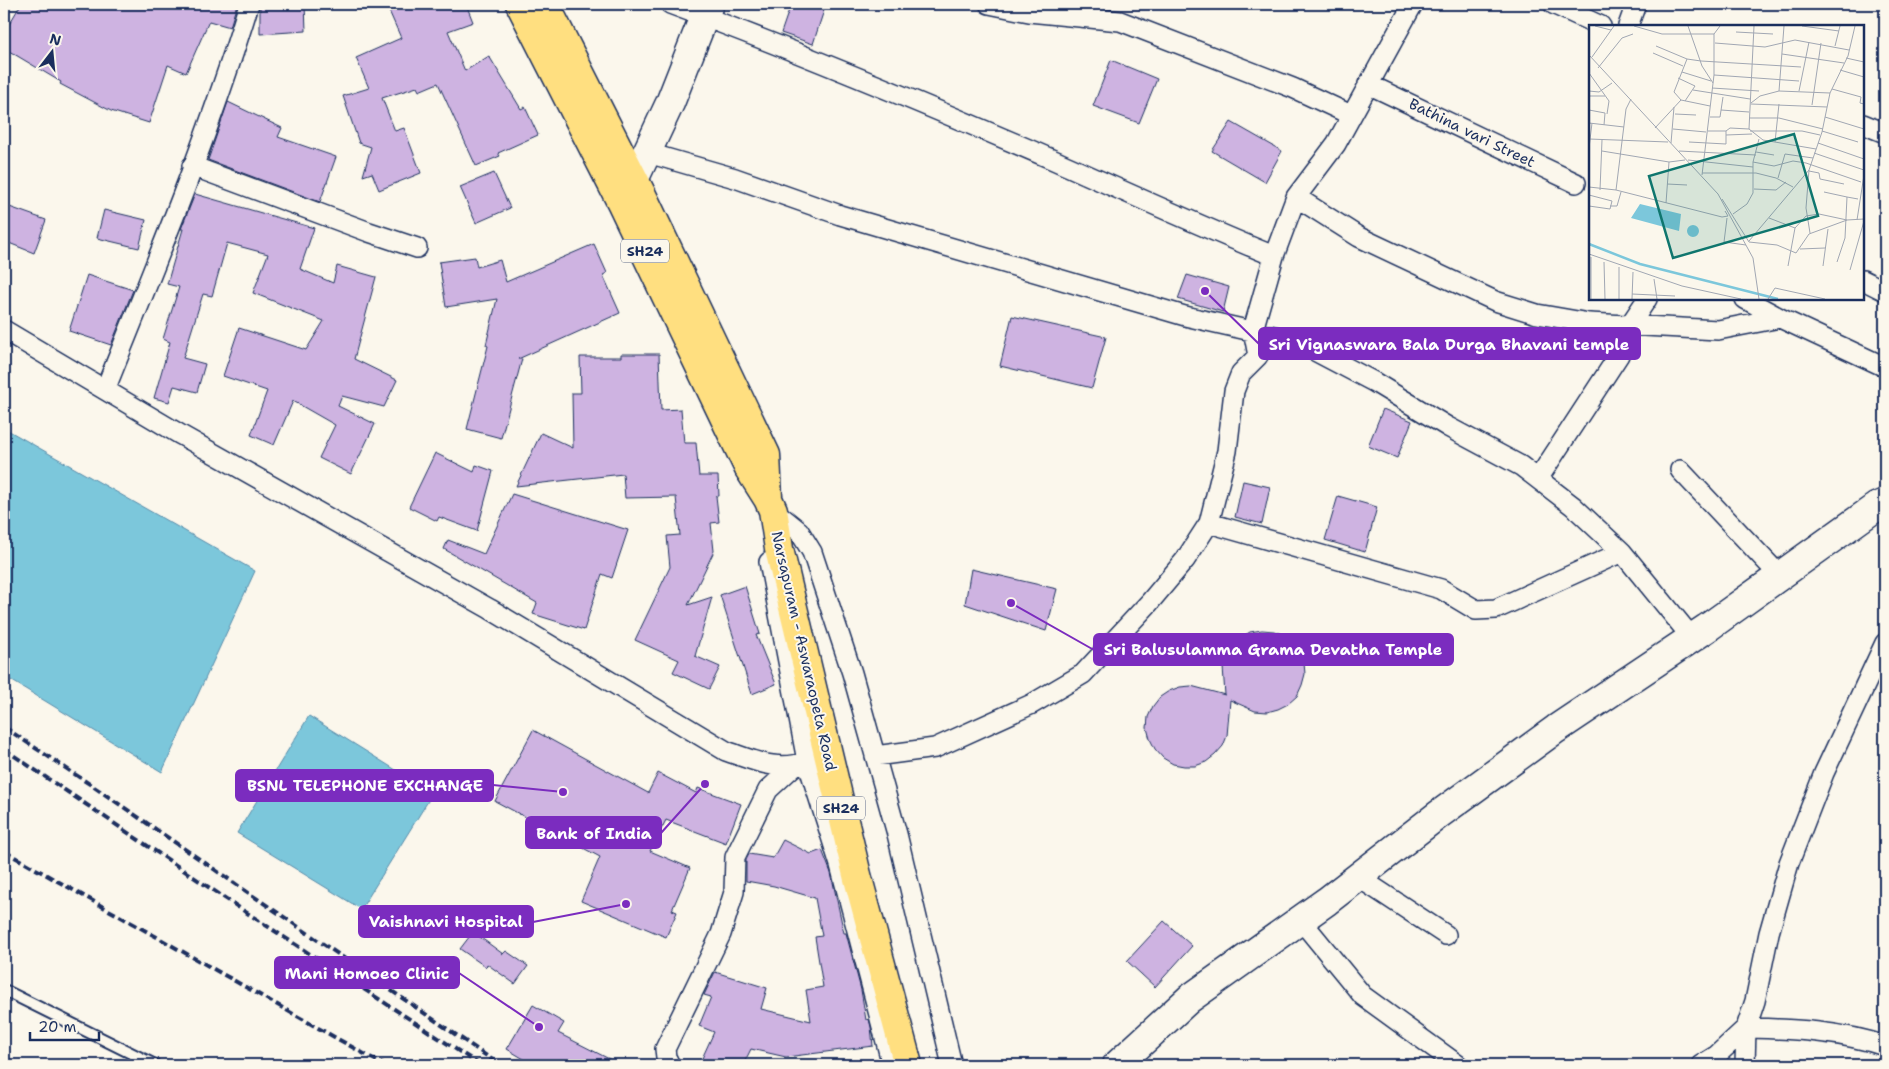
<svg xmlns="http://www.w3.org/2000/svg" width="1889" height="1069" font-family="'Shantell Sans',sans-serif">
<rect width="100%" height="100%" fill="#fbf7ec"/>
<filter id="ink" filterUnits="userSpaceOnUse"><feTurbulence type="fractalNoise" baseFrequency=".02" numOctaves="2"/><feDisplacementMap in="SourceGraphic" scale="10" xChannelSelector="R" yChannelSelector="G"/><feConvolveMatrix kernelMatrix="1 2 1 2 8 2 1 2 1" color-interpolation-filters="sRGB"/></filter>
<g filter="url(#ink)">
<!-- water -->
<path fill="#7cc7db" stroke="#558aa9" d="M4 428 255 571 162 772 4 676Z
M309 716 433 793 361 909 237 833Z"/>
<!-- building -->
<path fill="#ceb3e1" stroke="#1b2f5e" d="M21 4H237L230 27 209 21 186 73 168 65 149 123 111 111 60 84 61 82 4 48V33Z
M260 4H305L306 31 260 34Z
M386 4H466L473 22 448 31 465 71 489 56 521 109 525 107 538 135 498 153 500 156 476 166 438 83 419 91 417 87 382 98 395 131 404 128 421 173 379 190 372 173 363 176 371 147 359 143 343 96 369 88 356 58 401 38Z
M791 4H826L813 44 781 33Z
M1111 60 1157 79 1139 123 1093 106Z
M228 102 282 128 278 137 336 157 320 202 208 160Z
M1231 122 1282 151 1265 182 1212 151Z
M494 173 510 208 476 223 460 187Z
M195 194 314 228 300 269 333 283 337 266 376 277 354 359 397 380 384 407 342 396 338 406 375 424 351 474 319 458 335 425 293 401 274 445 251 435 267 391 223 376 239 328 306 350 324 321 253 293 268 254 227 243 212 296 203 294 183 358 205 364 197 392 174 386 169 402 154 398 170 342 163 339 179 287 167 284 183 229H181Z
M4 205 46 220 34 253 4 241Z
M104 210 146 220 139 248 97 238Z
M594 244 607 273 603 275 620 313 518 359H522L501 438 467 429 488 346 486 345 497 299 446 307 439 262 475 257 477 267 500 260 506 282Z
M87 275 133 290 111 345 69 331Z
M1187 275 1229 287 1223 312 1178 299Z
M1012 316 1106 337 1092 388 1000 366Z
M621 354H659L661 410 681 409 684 443H696L699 476H718L719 496H716L719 522 711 523 714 551 688 605 712 597 695 656 720 667 709 689 673 672 679 660 635 640 670 567 667 536 680 535 676 497 625 498 623 474 516 486 541 433 573 448 572 393H581L580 357H621Z
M1383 409 1412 421 1397 458 1368 446Z
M435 453 474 472 476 465 493 471 477 531 439 517 437 521 409 507Z
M1243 481 1270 487 1262 524 1235 517Z
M512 494 628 530 612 578 602 574 584 630 533 614 537 603 444 549 448 540 484 554Z
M1338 496 1377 507 1365 552 1325 540Z
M971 569 1057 589 1046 631 965 604Z
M745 586 760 634 756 635 776 684 752 694 720 595Z
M1262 630 1274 631 1284 635 1294 642 1301 652 1304 663 1305 674 1302 685 1297 696 1288 704 1278 709 1267 712 1255 711 1230 700 1227 736 1223 746 1215 755 1206 762 1195 766H1184L1173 764 1163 758 1155 749 1150 739 1147 728 1148 717 1153 706 1160 697 1169 691 1180 687 1191 686 1225 695 1223 667 1226 656 1232 646 1240 638 1250 632Z
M533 730 648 793 658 773 696 793 698 788 741 804 726 843 666 820 650 851 690 868 672 910 677 912 666 937 581 901 600 857 495 801Z
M783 840 811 854 822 850 831 873 844 933H846L861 990 866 1020 869 1019 871 1027 873 1046 786 1057 751 1049 743 1065H699L714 1032 699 1026 711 997 704 995 715 972 767 988 761 1009 811 1021 806 990 823 987 815 937 822 936 815 898 774 886 746 881V860L749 854 773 858Z
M1164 921 1192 946 1155 987 1127 961Z
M473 932 503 954 506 951 528 966 515 984 487 964 486 967 460 949Z
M533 1005 564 1023 558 1033 621 1065H534L507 1049Z"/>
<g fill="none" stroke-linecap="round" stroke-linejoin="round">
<!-- lane casing -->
<g stroke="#1b2f5e" stroke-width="14">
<path id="lane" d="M4 990 155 1065"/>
</g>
<!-- street casing -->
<g stroke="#1b2f5e" stroke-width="22">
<path id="street" d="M670 4C800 52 929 106 1056 161 1128 193 1200 226 1274 256
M989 4 1029 12 1120 21 1293 88 1351 115
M1553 4 1601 26
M1628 26 1636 4
M1368 84 1576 183
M1863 124 1885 133
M648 153 735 178 840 215 1185 316 1296 341 1374 382 1448 427 1521 466 1573 506 1622 552 1692 638
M192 166 369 232 417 248
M1296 197 1359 237 1495 301 1537 314 1589 323 1718 330 1780 318 1885 367
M1863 280 1885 291
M1745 299 1780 318
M4 330 181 435 490 609 726 751C753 760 779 773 807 761L769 562
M105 390C156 263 209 135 249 4
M1680 470 1780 576
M1538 479 1619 355 1629 326 1647 299
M772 513 773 510 799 531 812 552 852 673 897 834 952 1065
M1209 523 1441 589 1476 610 1496 609 1622 552
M875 756 935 748 1032 704 1083 674 1149 603 1185 560 1209 523 1227 451 1234 391 1241 373 1258 356 1253 330 1274 256 1296 197 1336 144 1413 4
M807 761 840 865 892 1065
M1358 877 1446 935
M1300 919 1363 996 1458 1065
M670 1065 666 1057 665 1049 721 934 734 892 735 857 768 790 794 766
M1701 1065 1717 1055 1746 1028C1793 1029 1840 1031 1885 1046
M1745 1065 1746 1028 1755 1001 1769 933 1789 863 1824 773 1885 643"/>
</g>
<!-- secondary casing -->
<g stroke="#1b2f5e" stroke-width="31">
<path id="secondary" d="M625 199 670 103 709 4
M1117 1065 1189 999 1327 901 1438 815 1556 729 1707 628 1876 507 1885 503"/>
</g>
<!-- primary casing -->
<g stroke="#1b2f5e" stroke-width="31">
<path id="primary" d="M520 4 622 204 749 469 768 499 773 510 779 549 857 875 908 1065
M545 4 642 195 766 455 768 498"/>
</g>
<!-- lane -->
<use href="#lane" stroke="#fbf7ec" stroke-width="10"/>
<!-- street -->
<use href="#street" stroke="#fbf7ec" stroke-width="19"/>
<!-- secondary -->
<use href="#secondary" stroke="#fbf7ec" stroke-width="28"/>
<!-- primary -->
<use href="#primary" stroke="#ffdf80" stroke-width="28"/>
<!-- rail -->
<path stroke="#1b2f5e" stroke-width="4" stroke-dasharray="8 4" stroke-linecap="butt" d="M4 727 100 791 500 1065
M4 749 238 907 480 1065
M4 851 384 1065"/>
</g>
</g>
<g text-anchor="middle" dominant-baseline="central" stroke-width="4" stroke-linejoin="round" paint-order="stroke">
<!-- shield labels -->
<g fill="#fbf7ec" stroke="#5e6b89" stroke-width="1">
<rect x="621" y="239.5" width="48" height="23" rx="4"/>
<rect x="817" y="796.5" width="48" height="23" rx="4"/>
</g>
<g font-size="14" font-weight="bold" fill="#1b2f5e">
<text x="645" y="251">SH24</text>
<text x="841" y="808">SH24</text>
</g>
<!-- street labels -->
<g font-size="15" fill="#1b2f5e" stroke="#fbf7ec">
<text transform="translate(1472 133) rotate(26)">Bathina vari Street</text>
<text transform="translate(804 651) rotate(77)">Narsapuram - Aswaraopeta Road</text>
</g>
</g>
<!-- overview -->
<g transform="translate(1589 25)">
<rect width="275" height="275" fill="#fbf7ec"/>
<path d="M51 179 92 189 90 206 42 193ZM98 206a6 6 0 1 1 12 0a6 6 0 1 1-12 0Z" fill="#7cc7db"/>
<path fill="none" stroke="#7cc7db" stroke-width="2.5" d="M0 219 51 239 189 274"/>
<path fill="none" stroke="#a1a7b3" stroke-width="1" d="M6 1 22 5M45 1 73 9H125M99 1 113 41 124 58M165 1 160 104 174 115 227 124M213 1 250 6M147 7 184 9M126 18 176 22 206 15 260 25M67 21 98 34 112 36 212 42M246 21 251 1M64 28 94 41M193 29 255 38M0 30 129 169 164 233 170 274M3 32 25 1M257 33 275 37M98 34 85 67 92 75 121 81M9 43 33 13 44 9M251 45 275 52M93 47 122 56M0 48 20 76 18 89M125 50 210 56M89 53 106 61 96 76M123 63 170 66M243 64 272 72 271 78 275 79M104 65 161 74M0 66 10 67 23 58M190 66 195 1M210 66 220 17M0 71H16M162 78 171 71 190 66 241 68M162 79 238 82M223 80 232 18M0 85 16 88 15 100M132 85 160 87M86 89 107 90M121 92H131L134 72M236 92 275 104M160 93H190L234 104M0 98 35 102M66 103 92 75M84 104 117 107M137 106 141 103 160 104M161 106H213L231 110M233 106 269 117M137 110 163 109M0 114 79 117M100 117 137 119V106H119M186 117 190 79M82 118 85 82M229 118 275 134M0 123 3 98M13 126 80 137 96 135M90 126 167 130M167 127 185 130M225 128 275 145M99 135 164 142M164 137 185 141 204 136 217 138 272 157M220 146 230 148 231 154 255 159M113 148H167L187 153 204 162M113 150 125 50V9L131 1M189 153 196 129 224 133M78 159 98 160M0 162 27 165 37 84 42 74M165 164 187 165 197 157M11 165 13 115M27 165 133 192 139 191 136 186M235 167 258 172M0 170 23 176 21 184 0 181M133 174 160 217M77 178 80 137M21 181H28L32 167M144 189 158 179 164 168V137L170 114M138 193 135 217 157 220M180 193 206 203M268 195 275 150M221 208 217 183 220 145 233 107 241 68 259 31 266 1M160 216 220 145M160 217 188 220 207 228 220 209 258 195 275 194M211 224 236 223M0 229 93 261 152 274M2 232V274M15 237 16 274M248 237 256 213 258 172 269 174M199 241 206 203 217 191 230 189 258 195M234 241 239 204M30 242V274M261 245 275 196M65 254 68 274M43 269 86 271M43 274 44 247M179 274 186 263 236 274"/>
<path fill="#0f766e" fill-opacity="0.15" stroke="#0f766e" stroke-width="2.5" d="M205 109 229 191 84 233 60 151Z"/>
<rect width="275" height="275" fill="none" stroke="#1b2f5e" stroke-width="2.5"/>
</g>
<!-- callouts -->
<path fill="none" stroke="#7b2cbf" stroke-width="2" d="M1205 291L1259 344M1011 603L1094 650M563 792L493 785M705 784L661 833M626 904L533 922M539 1027L459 973"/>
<g fill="#7b2cbf" stroke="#fbf7ec" stroke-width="2">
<circle cx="1205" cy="291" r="5"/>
<circle cx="1011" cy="603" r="5"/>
<circle cx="563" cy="792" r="5"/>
<circle cx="705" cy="784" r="5"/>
<circle cx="626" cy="904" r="5"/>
<circle cx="539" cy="1027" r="5"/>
</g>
<g fill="#7b2cbf" stroke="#7b2cbf" stroke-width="2">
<rect x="1259" y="328" width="381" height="31" rx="5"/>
<rect x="1094" y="634" width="359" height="31" rx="5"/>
<rect x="236" y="770" width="257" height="31" rx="5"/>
<rect x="526" y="817" width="135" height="31" rx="5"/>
<rect x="359" y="906" width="174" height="31" rx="5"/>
<rect x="275" y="957" width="184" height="31" rx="5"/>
</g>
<g font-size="16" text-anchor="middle" font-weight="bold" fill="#fff">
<text x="1449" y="350">Sri Vignaswara Bala Durga Bhavani temple</text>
<text x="1273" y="655">Sri Balusulamma Grama Devatha Temple</text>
<text x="365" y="791">BSNL TELEPHONE EXCHANGE</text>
<text x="594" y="839">Bank of India</text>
<text x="446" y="927">Vaishnavi Hospital</text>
<text x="367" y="979">Mani Homoeo Clinic</text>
</g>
<!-- margin -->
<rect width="1889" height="1069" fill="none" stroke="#fbf7ec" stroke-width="20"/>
<rect x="10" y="10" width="1869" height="1049" fill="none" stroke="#1b2f5e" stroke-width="2" filter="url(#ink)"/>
<!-- north arrow -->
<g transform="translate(52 52) rotate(16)" stroke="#fbf7ec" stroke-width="4" paint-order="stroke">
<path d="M0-4L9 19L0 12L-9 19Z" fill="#1b2f5e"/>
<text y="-8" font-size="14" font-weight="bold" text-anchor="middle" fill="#1b2f5e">N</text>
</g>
<!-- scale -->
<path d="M30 1032v8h69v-8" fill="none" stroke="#1b2f5e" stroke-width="2.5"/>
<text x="38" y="1032" font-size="15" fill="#1b2f5e" stroke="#fbf7ec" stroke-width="4" paint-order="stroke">20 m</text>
</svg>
